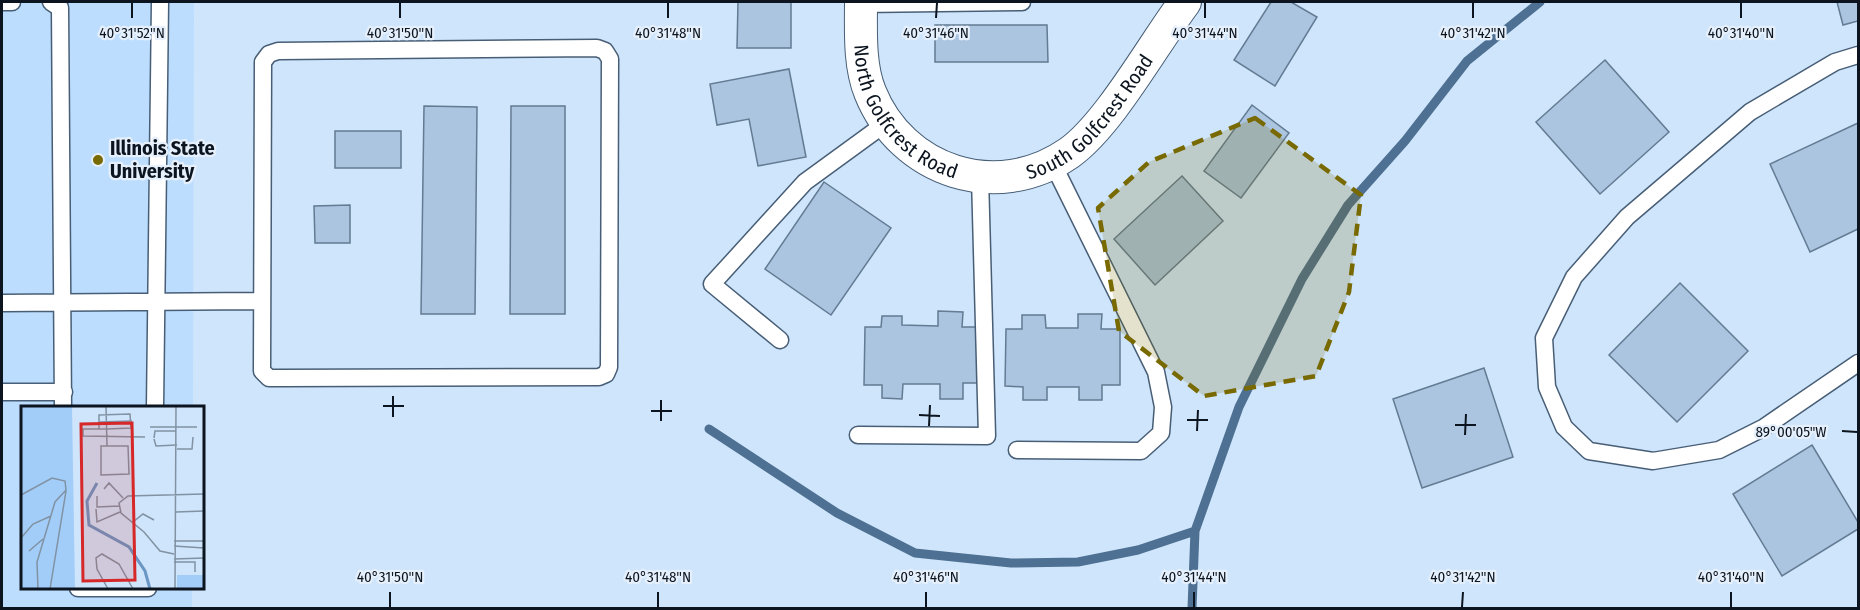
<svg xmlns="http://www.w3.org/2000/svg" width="1860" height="610" font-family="'Fira Sans Condensed',sans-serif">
<rect width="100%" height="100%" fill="#cfe5fb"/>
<!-- built -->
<path fill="#bcddfe" d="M2 2H194L193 407 22 408V588H192V608H2Z"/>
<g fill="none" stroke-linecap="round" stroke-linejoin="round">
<!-- stream -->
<path stroke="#4e7092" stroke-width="9" d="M709 429 837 513 915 553 1011 563 1078 562 1138 550 1195 531 1239 407 1302 279 1348 205 1405 141 1467 61 1540 2
M1192 608 1195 531"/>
</g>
<!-- building -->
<path fill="#abc4df" stroke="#637b93" stroke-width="1.5" d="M738 2H791V48H737Z
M1271 2H1291L1317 17 1275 86 1234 60Z
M1837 2H1858V21L1843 25Z
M935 25H1047L1048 62H935Z
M1605 60 1669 132 1600 194 1536 122Z
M789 69 806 157 758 166 749 119 717 125 710 84Z
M1252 105 1289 133 1241 198 1204 171Z
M424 106 477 107 475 314H421Z
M511 106H565V314H510Z
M1858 123V229L1810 252 1770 164Z
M335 131H401V168H335Z
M1182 176 1223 221 1155 285 1114 239Z
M824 182 891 228 831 315 765 269Z
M350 205V243H315L314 206Z
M1680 283 1748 351 1677 422 1609 355Z
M938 311 963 312 962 327H981L980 383H963V399H940V384H903L902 399 882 398V385H864L865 327H881L882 316H902V325L938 326Z
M1078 314H1102L1101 329H1120V385H1102V400H1079V387H1047V400H1023V387L1005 386 1006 329H1022V315H1045L1046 328H1078Z
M1484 368 1513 457 1422 488 1393 399Z
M1812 445 1858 522V529L1782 576 1733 494Z"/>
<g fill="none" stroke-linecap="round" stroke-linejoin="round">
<!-- service casing -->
<g stroke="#475e76" stroke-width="19">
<path id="service" d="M2 2H12
M51 2 60 8 63 408
M861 4 1022 2
M597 48 605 51 610 59 609 367 606 374 599 377 279 378H269L262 371 263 62 269 54 278 51Z
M1858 55 1835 62 1750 112 1627 217 1574 277 1544 338 1547 387 1564 427 1589 451 1653 461 1719 450 1763 428 1858 363
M2 303 262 301
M780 340 712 284 805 182 886 123
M2 392H64
M155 408 160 2
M858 435 987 436 980 177
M1017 450 1141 451 1161 433 1163 407 1156 372 1052 162
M78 588H148"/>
</g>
<!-- minor casing -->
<g stroke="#475e76" stroke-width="34">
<g id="minor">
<path id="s1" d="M861 2C861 30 859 65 870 92 902 172 997 203 1069 153 1109 125 1154 43 1185 2"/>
</g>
</g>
<!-- service -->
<use href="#service" stroke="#fff" stroke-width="16"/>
<!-- minor -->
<use href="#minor" stroke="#fff" stroke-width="32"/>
</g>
<!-- marked area -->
<path fill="#786900" fill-opacity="0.2" stroke="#786900" stroke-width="4.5" stroke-dasharray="12 8" stroke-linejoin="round" d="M1255 118 1361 195 1349 292 1316 376 1204 396 1119 331 1098 208 1149 162Z"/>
<!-- ticks -->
<path fill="none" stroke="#0c151f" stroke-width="2" d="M132 18V3M400 18V3M668 18V3M936 18 937 3M1205 18V3M1473 18V3M1741 18V3M383 406H404M651 411H672M919 415 940 416M393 417V396M1187 420H1208M661 421V400M1455 425H1476M929 426 930 405M1197 431 1198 410M1842 431 1857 432M1465 435 1466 414M390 607V592M658 607V592M926 607V592M1194 607V592M1462 607 1463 592M1731 607V592"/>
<!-- markers -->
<circle fill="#786900" stroke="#e6f0fc" stroke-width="2" cx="98" cy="160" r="6"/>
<g text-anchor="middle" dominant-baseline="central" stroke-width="4.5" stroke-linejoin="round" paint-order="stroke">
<!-- street labels -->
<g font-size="20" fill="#0c151f" stroke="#e6f0fc">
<text stroke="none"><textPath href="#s1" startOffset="128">North Golfcrest Road</textPath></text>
<text stroke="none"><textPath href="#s1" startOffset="370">South Golfcrest Road</textPath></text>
</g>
<!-- poi labels -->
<g font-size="20" font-weight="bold" fill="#0c151f" stroke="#e6f0fc" text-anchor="start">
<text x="110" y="148">Illinois State<tspan x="110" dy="23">University</tspan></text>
</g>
</g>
<!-- overview -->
<g transform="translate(21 406)">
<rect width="183" height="183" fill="#cfe5fb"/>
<path d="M0 1H51L54 183H0ZM156 169H183V183H156Z" fill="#a2cdf9"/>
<path fill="none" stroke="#6a97c4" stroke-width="3" d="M76 77 66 95 68 119 108 141 124 165 129 183"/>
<path fill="none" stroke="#8192a3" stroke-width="1.5" d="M85 0 86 40M78 16 111 15M129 21H176M78 23V9L109 8 110 22 86 23H62V30L124 31M133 32 134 25H155M133 33 135 40 156 39M80 40H107L108 68 80 69ZM156 43H171L172 31M83 83 88 77 102 92M0 89 31 72 44 75 45 84 34 96 16 156 17 183M76 90V101L98 100M75 103 76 116 99 106M155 106 183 105M112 116 122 108 133 114M0 132 12 118 30 110M153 135H183M153 140 183 142M8 145 22 133M153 148 139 145 123 126 100 107 98 97 107 90 183 88M153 153 183 152M153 156H174V166M29 183 45 85M87 183 76 163 75 152 81 148 98 158 112 183M154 183 155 0"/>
<path fill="#d62828" fill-opacity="0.15" stroke="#d62828" stroke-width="3" d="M111 17 114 174 62 175 60 18Z"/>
<rect width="183" height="183" fill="none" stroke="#0c151f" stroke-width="3"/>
</g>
<g font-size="15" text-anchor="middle" fill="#0c151f" stroke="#e6f0fc" stroke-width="4.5" stroke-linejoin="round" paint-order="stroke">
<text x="132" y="38">40°31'52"N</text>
<text x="400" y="38">40°31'50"N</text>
<text x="668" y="38">40°31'48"N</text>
<text x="936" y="38">40°31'46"N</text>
<text x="1205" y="38">40°31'44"N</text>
<text x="1473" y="38">40°31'42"N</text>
<text x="1741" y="38">40°31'40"N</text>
<text x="1791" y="437">89°00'05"W</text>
<text x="390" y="582">40°31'50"N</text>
<text x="658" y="582">40°31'48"N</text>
<text x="926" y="582">40°31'46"N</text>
<text x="1194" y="582">40°31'44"N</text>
<text x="1463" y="582">40°31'42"N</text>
<text x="1731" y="582">40°31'40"N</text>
</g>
<!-- border -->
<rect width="1860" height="610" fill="none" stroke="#0c151f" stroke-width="6"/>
</svg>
